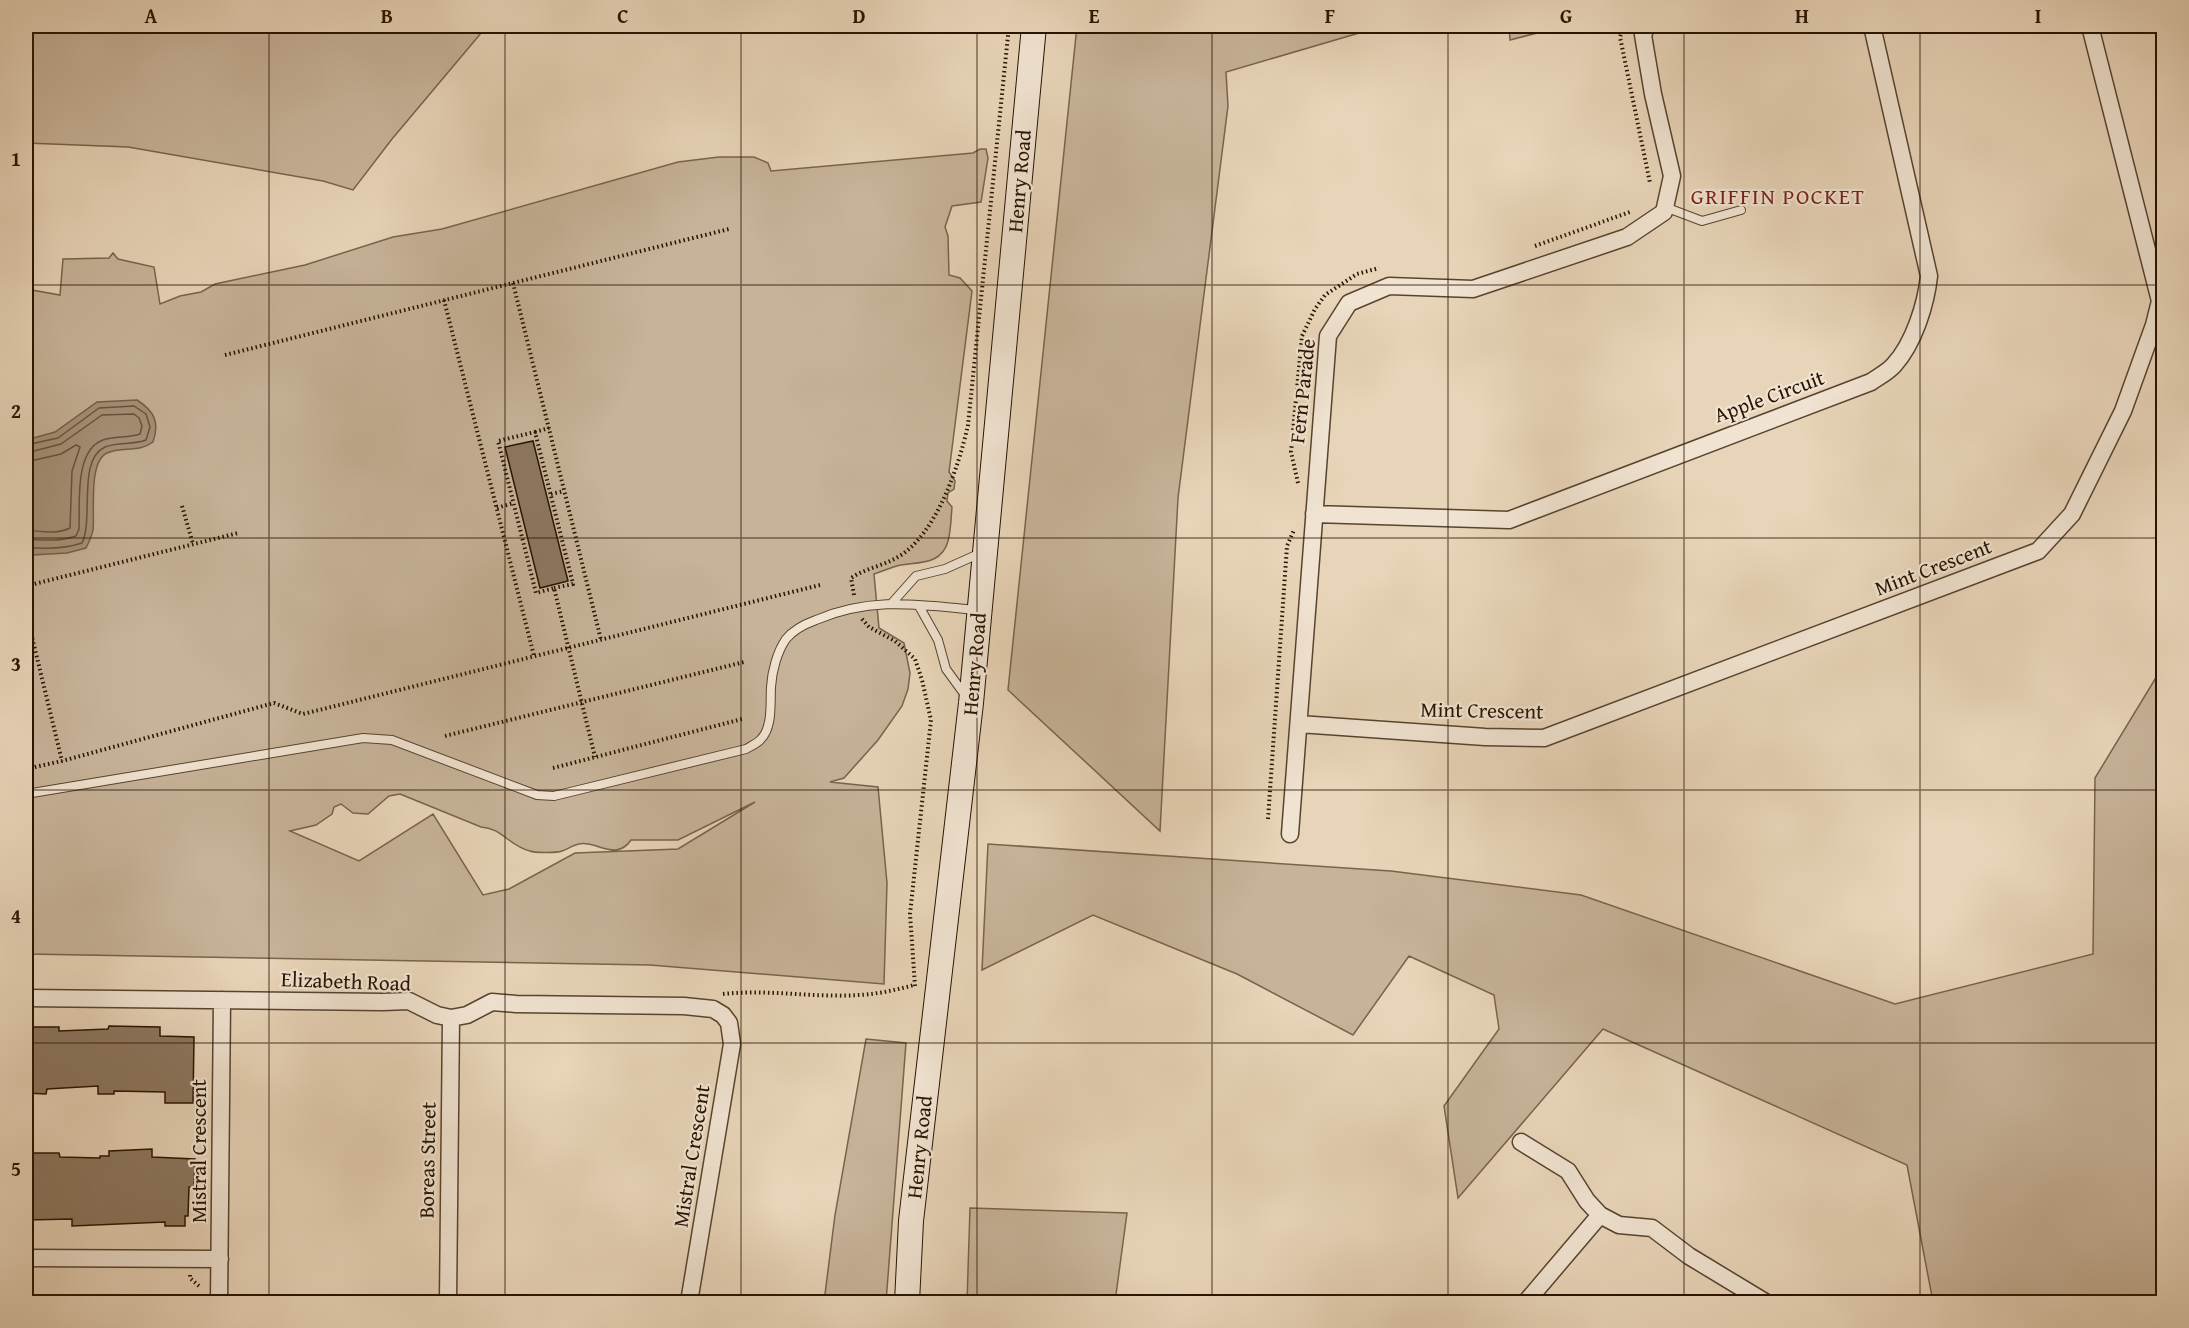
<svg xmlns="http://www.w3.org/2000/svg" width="2189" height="1328" font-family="'Gentium Book Plus',serif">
<rect width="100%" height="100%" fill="#e8d4b8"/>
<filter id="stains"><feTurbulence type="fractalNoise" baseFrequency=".00333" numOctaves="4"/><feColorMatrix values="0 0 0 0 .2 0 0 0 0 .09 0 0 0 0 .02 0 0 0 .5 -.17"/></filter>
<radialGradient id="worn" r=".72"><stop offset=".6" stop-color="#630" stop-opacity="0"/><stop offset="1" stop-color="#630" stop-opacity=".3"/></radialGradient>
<!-- green -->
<path fill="#c7b399" stroke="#78634c" stroke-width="1.5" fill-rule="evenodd" d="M26 26H487L392 139 353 190 323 181 128 147 26 143Z
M1077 26H1383L1226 72 1228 106 1178 498 1160 831 1008 690Z
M1509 26H1564L1510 40Z
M980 149H986L988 158 981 202 952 206 945 227 948 236 949 275 960 278 972 291 949 472 955 481 954 489 948 493 947 501 952 507C951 518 951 530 948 541 942 564 921 562 901 565 892 567 883 571 874 574L879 628 904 643 910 673 908 689 902 706 878 740 844 778 830 782 878 787 887 883 884 984 650 965 26 954V289L60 295 63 259 109 258 113 253 118 259 154 267 160 304 180 296 201 292 215 284 305 265 393 237 442 229 678 162 719 157H754L768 163 771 171 973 153ZM400 794 481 827C502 828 509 846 530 851 534 853 557 853 562 851 568 849 573 845 579 844 590 841 604 851 616 850 623 849 627 846 631 840H678L755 802 678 849 575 853 509 889 483 895 433 814 359 861 290 831 316 825 332 814 334 807 341 804 353 813 368 814 389 796Z
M2163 666V1302H1933L1907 1165 1603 1029 1458 1198 1444 1106 1499 1029 1494 995 1409 956 1353 1035 1237 974 1093 915 982 970 988 844 1391 871 1581 895 1895 1004 2093 954 2095 778Z
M866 1039 906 1043 886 1302H824L835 1215Z
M970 1208 1127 1213 1115 1302H967Z"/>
<!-- water -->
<path fill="#a79279" stroke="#745f49" stroke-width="1.5" d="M137 400C154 411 160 422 153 442 139 453 122 446 107 453 88 462 95 512 93 530 92 536 89 542 86 548L67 553 32 555 26 548V440L55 432 97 402Z"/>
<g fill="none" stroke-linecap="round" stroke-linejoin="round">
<!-- shore -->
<path stroke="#68523c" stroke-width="1.5" d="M26 445 58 438 99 408 134 406 146 414 150 427 146 440C133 445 117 442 105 447 77 460 94 518 82 543 64 549 44 549 26 547
M26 453 61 444 102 415 134 414 139 418 142 426 140 434C128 438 115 436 103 440 74 450 80 505 79 529L76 536C59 542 43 540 26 539
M26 462 61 454 76 445 80 447 72 471 70 528C56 535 40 531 26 530"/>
<!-- stream -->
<path stroke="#745f49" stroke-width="6" d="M2164 699 2162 707 2164 715"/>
</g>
<!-- building -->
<path fill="#8c7760" stroke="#281300" stroke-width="1.5" d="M533 441 568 581 540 588 505 447Z
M109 1026 160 1027V1036L194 1037 193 1103H165V1092L114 1091V1094H98V1086L47 1089 46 1094 26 1093V1027H59V1031L108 1029Z
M152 1149V1157L195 1159 194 1187H189L188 1216H185V1226H165V1222L72 1226V1219L26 1220V1202H31L30 1153H59L60 1157 100 1158V1156H109V1151Z"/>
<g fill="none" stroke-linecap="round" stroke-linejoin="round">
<!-- lane casing -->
<g stroke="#58432e" stroke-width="10">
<path id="lane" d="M1665 207 1702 221 1741 210
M892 603 916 576 945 569 983 552
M919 606 938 640 946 669 965 695
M26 794 363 738 392 740 537 795 554 796 746 749C751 746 758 743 761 739 773 727 770 702 771 687 772 671 777 652 786 639 794 629 805 624 816 620 873 596 920 605 978 610"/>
</g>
<!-- street casing -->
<g stroke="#58432e" stroke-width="19">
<path id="street" d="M1314 514 1509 520 1871 382C1878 377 1888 372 1894 365 1914 343 1926 304 1929 276L1872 26
M1299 724 1485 737 1544 738 2038 551 2072 514 2123 411 2154 325 2160 301 2090 26
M1290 834 1328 336 1349 303 1389 286 1473 289 1627 237 1664 212 1672 176 1653 94 1643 35 1647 26
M26 998 383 1002 409 1001 437 1015 451 1018 467 1015 492 1002 516 1004 684 1006 713 1009 723 1015 729 1023 732 1044 689 1302
M1521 1142 1568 1171 1587 1201 1600 1215 1619 1225 1652 1228 1689 1256 1765 1302
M26 1258 220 1259
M219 1302 222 1000
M448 1302 451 1018
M1526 1302 1600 1215"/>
</g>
<!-- secondary casing -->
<g stroke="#281300" stroke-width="26">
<path id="secondary" d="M907 1302 911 1221 971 703 1034 26"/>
</g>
<!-- path -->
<path stroke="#281300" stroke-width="4" stroke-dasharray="1.5 3" stroke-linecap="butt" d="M1623 26 1620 37 1650 183
M1535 246 1630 212
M513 283 601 640
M444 300 534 656
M225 355 729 229
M535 432 549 428
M1298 483 1291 452 1302 336 1315 309 1325 295 1357 274 1379 268
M551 494 564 491
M182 506 193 544
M497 508 513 503
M26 586 238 533
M554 588 573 584 535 432 498 441 536 593 554 588 595 757
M854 595 851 578C866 568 883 566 898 557 936 535 959 466 968 425L1009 26
M26 612 62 761
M862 619 869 627 895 641 915 659 922 680 931 720 910 914 915 986
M445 736 744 662
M553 768 742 719
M26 769 62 761 274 703 303 714 820 585
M1268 819 1287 546 1294 530
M723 994C768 989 813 998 859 995 878 994 896 990 914 985
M190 1275V1278L200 1287"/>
<!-- lane -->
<use href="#lane" stroke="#f0e3d1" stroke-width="8"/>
<!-- street -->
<use href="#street" stroke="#f0e3d1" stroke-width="16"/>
<!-- secondary -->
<use href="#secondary" stroke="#f0e3d1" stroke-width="24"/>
</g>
<!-- grid -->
<path fill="none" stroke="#281300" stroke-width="1.5" stroke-opacity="0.55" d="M269 26V1302M505 26V1302M741 26V1302M977 26V1302M1212 26V1302M1448 26V1302M1684 26V1302M1920 26V1302M26 285H2164M26 538H2164M26 790H2164M26 1043H2164"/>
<g text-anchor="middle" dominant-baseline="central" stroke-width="4.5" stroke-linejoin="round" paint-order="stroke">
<!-- street labels -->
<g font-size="21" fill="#281300" stroke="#f0e3d1">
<text transform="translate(1019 181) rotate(-85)">Henry Road</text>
<text transform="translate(1302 391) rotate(-84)">Fern Parade</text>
<text transform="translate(1769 396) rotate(-20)">Apple Circuit</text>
<text transform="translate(1933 567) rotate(-21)">Mint Crescent</text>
<text transform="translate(974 664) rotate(-85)">Henry Road</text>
<text transform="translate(1482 710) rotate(1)">Mint Crescent</text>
<text transform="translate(346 981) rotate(2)">Elizabeth Road</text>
<text transform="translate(919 1147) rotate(-84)">Henry Road</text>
<text transform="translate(198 1151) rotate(-90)">Mistral Crescent</text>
<text transform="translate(691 1156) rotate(-81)">Mistral Crescent</text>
<text transform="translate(427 1160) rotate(-89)">Boreas Street</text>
</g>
<!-- neighbourhood labels -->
<g font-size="22" letter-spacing="1.5" fill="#7a1f14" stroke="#f0e3d1">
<text x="1778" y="196">GRIFFIN POCKET</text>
</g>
</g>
<!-- margin -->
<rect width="2189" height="1328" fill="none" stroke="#e8d4b8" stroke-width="66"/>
<rect x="33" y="33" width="2123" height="1262" fill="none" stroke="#281300" stroke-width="2"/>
<g font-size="20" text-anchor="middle" font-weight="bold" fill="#281300">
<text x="151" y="23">A</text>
<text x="387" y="23">B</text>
<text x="623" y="23">C</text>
<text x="859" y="23">D</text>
<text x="1094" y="23">E</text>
<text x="1330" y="23">F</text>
<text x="1566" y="23">G</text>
<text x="1802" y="23">H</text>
<text x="2038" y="23">I</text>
<text x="16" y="166">1</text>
<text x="16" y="418">2</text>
<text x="16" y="671">3</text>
<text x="16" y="923">4</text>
<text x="16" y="1176">5</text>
</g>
<rect width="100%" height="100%" filter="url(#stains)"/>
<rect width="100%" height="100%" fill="url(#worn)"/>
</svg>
